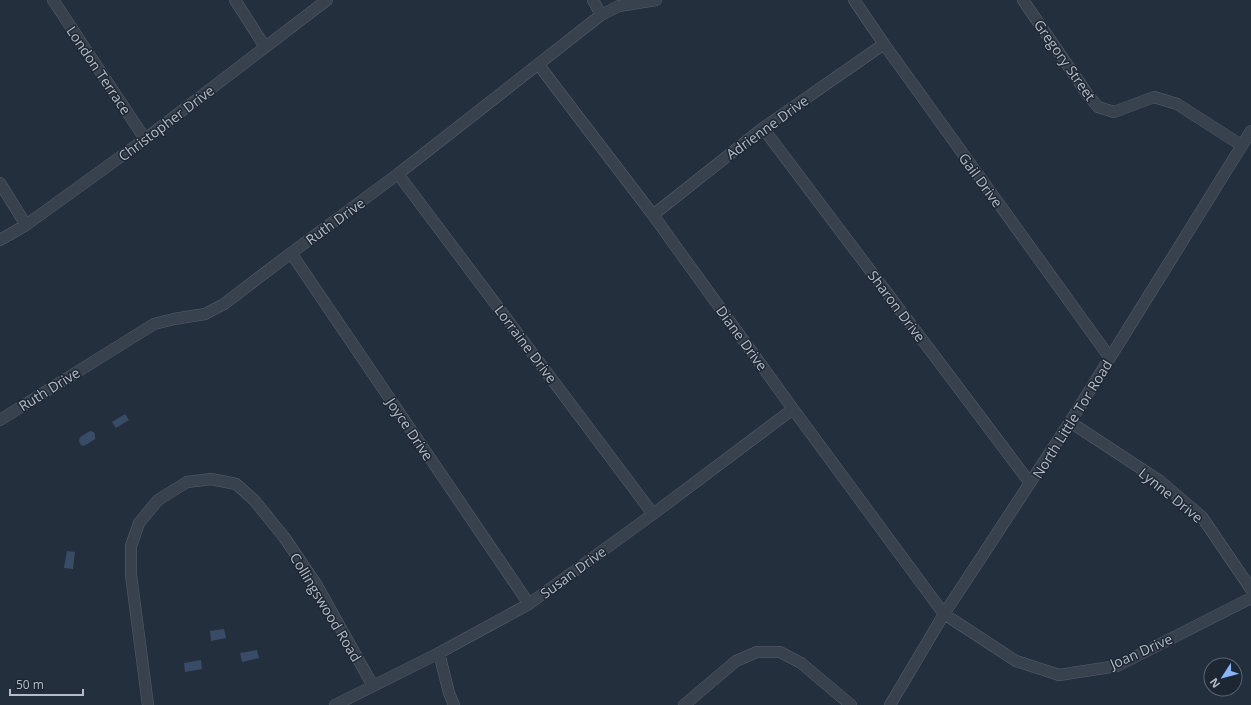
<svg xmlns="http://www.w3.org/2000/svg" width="1251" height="705" font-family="'Open Sans',sans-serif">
<rect width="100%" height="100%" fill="#242f3e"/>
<!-- water -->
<path fill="#394c67" d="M125 414 129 420 116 428 112 422Z
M90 431 94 432 95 435V439L84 446 81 445 79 441 80 437Z
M67 551 75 552 73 569 64 568Z
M224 629 226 638 211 641 210 631Z
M257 650 259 658 242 662 240 653Z
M201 660 202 669 185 672 184 663Z"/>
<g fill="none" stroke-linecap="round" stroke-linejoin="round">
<!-- minor casing -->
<g stroke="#565f6c" stroke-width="12">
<path id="minor" d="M53 0 145 139
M235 0 265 47
M593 0 601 15
M854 0 884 44 1110 358
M1023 0 1088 95 1098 107 1114 112 1154 97 1177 104 1241 145
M538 64 653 215 793 409 944 614 1016 661 1059 675 1117 666 1251 598
M763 128 1030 483
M398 174 653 514
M0 183 26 225
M653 215 763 128 884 44
M0 240 26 225 145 139 327 0
M291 253 529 604
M0 420 154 324 174 319 205 314 224 304 291 253 398 174 601 15 619 6 656 0
M1070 422 1160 481 1202 517 1251 589
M439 653 449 693 454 705
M148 705 131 575V546L139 523 158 500 187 482 211 479 236 484 254 500 284 537 316 584 373 686
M335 705 439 653 529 604 653 514 793 409
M684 705 736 661 757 652H780L801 663 851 705
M890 705 944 614 1070 422 1251 131"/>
</g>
<!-- minor -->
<use href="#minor" stroke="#38414e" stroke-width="11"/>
</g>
<g text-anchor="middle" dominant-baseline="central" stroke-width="3" stroke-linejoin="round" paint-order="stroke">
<!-- street labels -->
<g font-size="14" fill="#b4bcc9" stroke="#1d2633">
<text transform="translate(1065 60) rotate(55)">Gregory Street</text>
<text transform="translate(99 70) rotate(56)">London Terrace</text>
<text transform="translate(166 123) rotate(-37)">Christopher Drive</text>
<text transform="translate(767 127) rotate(-36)">Adrienne Drive</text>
<text transform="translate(981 180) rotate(54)">Gail Drive</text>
<text transform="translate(335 221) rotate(-36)">Ruth Drive</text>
<text transform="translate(897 306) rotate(53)">Sharon Drive</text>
<text transform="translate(742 338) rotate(54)">Diane Drive</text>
<text transform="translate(526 344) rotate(53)">Lorraine Drive</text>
<text transform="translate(49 389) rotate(-32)">Ruth Drive</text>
<text transform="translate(1072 419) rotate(-58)">North Little Tor Road</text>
<text transform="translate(410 429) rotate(56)">Joyce Drive</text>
<text transform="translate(1171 495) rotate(39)">Lynne Drive</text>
<text transform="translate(573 572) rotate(-36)">Susan Drive</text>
<text transform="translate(326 607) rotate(59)">Collingswood Road</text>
<text transform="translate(1141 651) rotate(-24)">Joan Drive</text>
</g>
</g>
<!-- north arrow -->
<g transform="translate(1223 677) rotate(234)"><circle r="19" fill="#1d2633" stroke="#59626f"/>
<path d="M0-3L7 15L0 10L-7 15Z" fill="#8ab4f8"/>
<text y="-6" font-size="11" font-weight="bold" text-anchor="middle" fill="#b4bcc9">N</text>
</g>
<!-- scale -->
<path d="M10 689v6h73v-6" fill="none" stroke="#b4bcc9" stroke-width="2"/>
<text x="16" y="689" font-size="12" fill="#b4bcc9" stroke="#1d2633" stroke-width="3" paint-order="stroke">50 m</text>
</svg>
